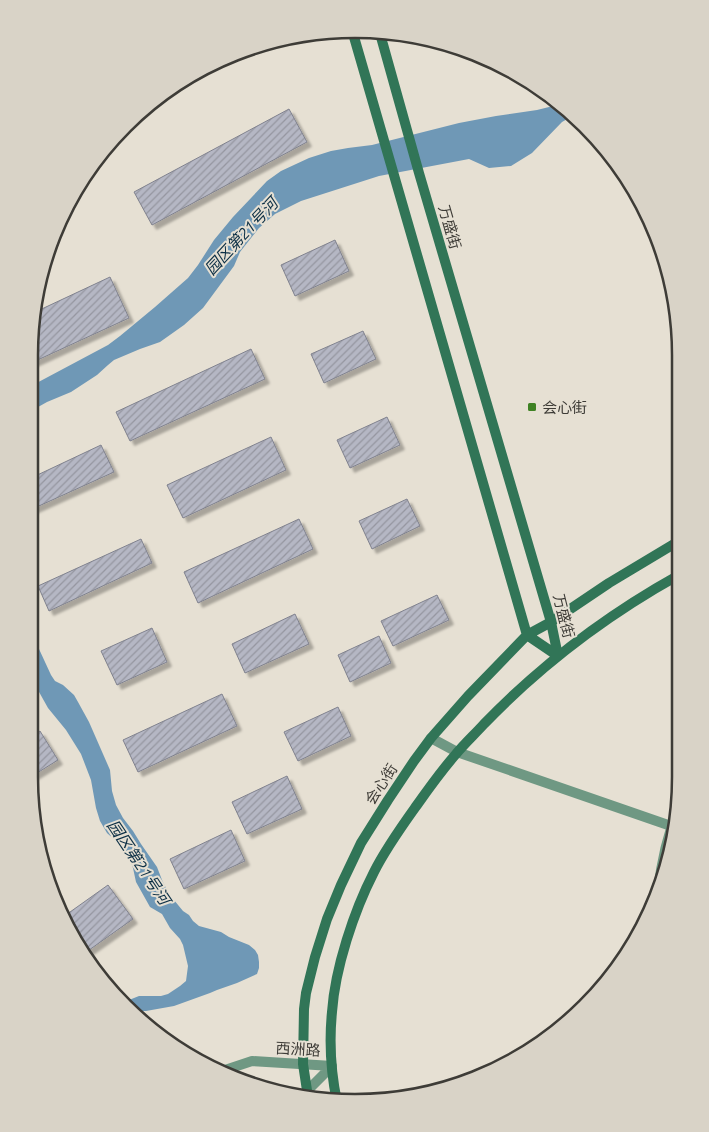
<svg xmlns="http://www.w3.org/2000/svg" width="709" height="1132" font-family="Ubuntu,'Noto Sans SC',sans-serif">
<defs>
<pattern id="building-hatch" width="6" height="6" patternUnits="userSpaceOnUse" patternTransform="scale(1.25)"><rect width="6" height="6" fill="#b5b7c4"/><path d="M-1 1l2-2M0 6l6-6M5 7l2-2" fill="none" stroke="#9596a0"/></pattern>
<filter id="shadow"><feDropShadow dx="4.5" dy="4.5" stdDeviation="1" flood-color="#0004"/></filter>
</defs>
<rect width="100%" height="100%" fill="#e6e0d3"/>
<!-- water -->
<path fill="#6f98b6" d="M561 104 574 117 569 118 562 122 532 153 511 166 489 168 469 159 379 176 301 201 275 214 259 228 240 252 234 266 203 308 184 325 160 342 140 349 114 360 108 365 97 375 71 392 47 402 31 411V386L108 345 120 336 155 307 188 278 198 265 214 240 233 217 267 181 281 171 309 158 331 151 348 148 372 145 459 123 496 116 537 110Z
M30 636 39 649 51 675 55 681 63 685 74 695 78 702 89 722 110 770 112 791 116 805 123 818 133 831 141 844 157 867 162 880 169 894 183 911 189 915 193 921 199 926 221 932 229 937 249 945 255 950 258 955 259 962V968L257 974 237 983 217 990 210 993 174 1006 146 1011H133L124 1002 139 996H161L168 994 180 986 186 981 188 966 183 945 180 939 170 928 162 914 150 907 136 882 133 868 128 854 118 843 107 833 100 821 96 808 91 780 81 754 66 730 48 708 29 674Z"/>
<!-- building -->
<path fill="url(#building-hatch)" stroke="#80828e" filter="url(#shadow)" d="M289 109 307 142 152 225 134 192Z
M335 240 349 271 295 296 281 265Z
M110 277 129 318 31 363V314Z
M363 331 376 359 324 383 311 354Z
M251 349 265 379 130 441 116 412Z
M387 417 400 445 350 468 337 440Z
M271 437 286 470 183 518 167 485Z
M101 445 114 472 30 510 31 478Z
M407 499 420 526 372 549 359 521Z
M299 519 313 549 198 603 184 572Z
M141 539 152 563 49 611 38 586Z
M437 595 449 620 393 646 381 621Z
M295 614 309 644 245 673 232 644Z
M152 628 167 662 117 685 101 651Z
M379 636 391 663 350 682 338 655Z
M222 694 237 726 138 772 123 740Z
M338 707 351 736 298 761 284 732Z
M40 731 58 760 29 778V738Z
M287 776 302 809 247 834 232 802Z
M231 830 245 861 184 889 170 859Z
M108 885 133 919 82 955 63 917Z"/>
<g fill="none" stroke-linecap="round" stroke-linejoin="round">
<!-- tertiary -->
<path stroke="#6f9883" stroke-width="10" d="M431 738 457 752 671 826
M658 892C661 864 667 836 678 809
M222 1071 252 1061 332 1066
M302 1096 332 1066"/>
<!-- secondary -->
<path stroke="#317557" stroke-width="10" d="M352 30 527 635 558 656
M379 30 419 173 551 622 558 656
M308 1097 303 1064 304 1009 306 993 315 957 327 919 341 885 361 843 388 800 414 761 431 738 468 696 527 635 551 622 609 583 679 541
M337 1102C331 1073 329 1042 332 1012 335 968 354 911 374 872 386 848 402 826 417 805 429 788 442 770 456 754 465 743 475 734 484 724 541 665 607 615 679 575"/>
</g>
<!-- markers -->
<rect fill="#3f8224" stroke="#e6e0d3" stroke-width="2" x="527" y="402" width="10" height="10" rx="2.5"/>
<g text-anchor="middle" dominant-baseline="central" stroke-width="4" stroke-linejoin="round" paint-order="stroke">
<!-- street labels -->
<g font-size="15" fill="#3e3c37" stroke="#e6e0d3">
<text transform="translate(450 227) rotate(74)">万盛街</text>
<text transform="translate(564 616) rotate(76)">万盛街</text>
<text transform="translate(381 784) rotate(-57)">会心街</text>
<text transform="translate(298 1049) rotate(3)">西洲路</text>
</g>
<!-- poi labels -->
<g font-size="15" fill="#3e3c37" stroke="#e6e0d3" text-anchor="start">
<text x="542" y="407">会心街</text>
</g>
<!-- water labels -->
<g font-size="16" font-style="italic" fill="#0c2f45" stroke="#e6e0d3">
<text transform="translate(241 236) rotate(-47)">园区第21号河</text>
<text transform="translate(139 862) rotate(56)">园区第21号河</text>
</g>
</g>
<!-- crop -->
<path d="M0 0H709V1132H0ZM355 38H355A317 317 0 0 1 672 355V777A317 317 0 0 1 355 1094H355A317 317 0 0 1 38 777V355A317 317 0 0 1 355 38Z" fill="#d9d3c7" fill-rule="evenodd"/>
<path fill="none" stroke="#3e3c37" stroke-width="2.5" d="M355 38H355A317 317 0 0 1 672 355V777A317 317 0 0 1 355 1094H355A317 317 0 0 1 38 777V355A317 317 0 0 1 355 38Z"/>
</svg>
